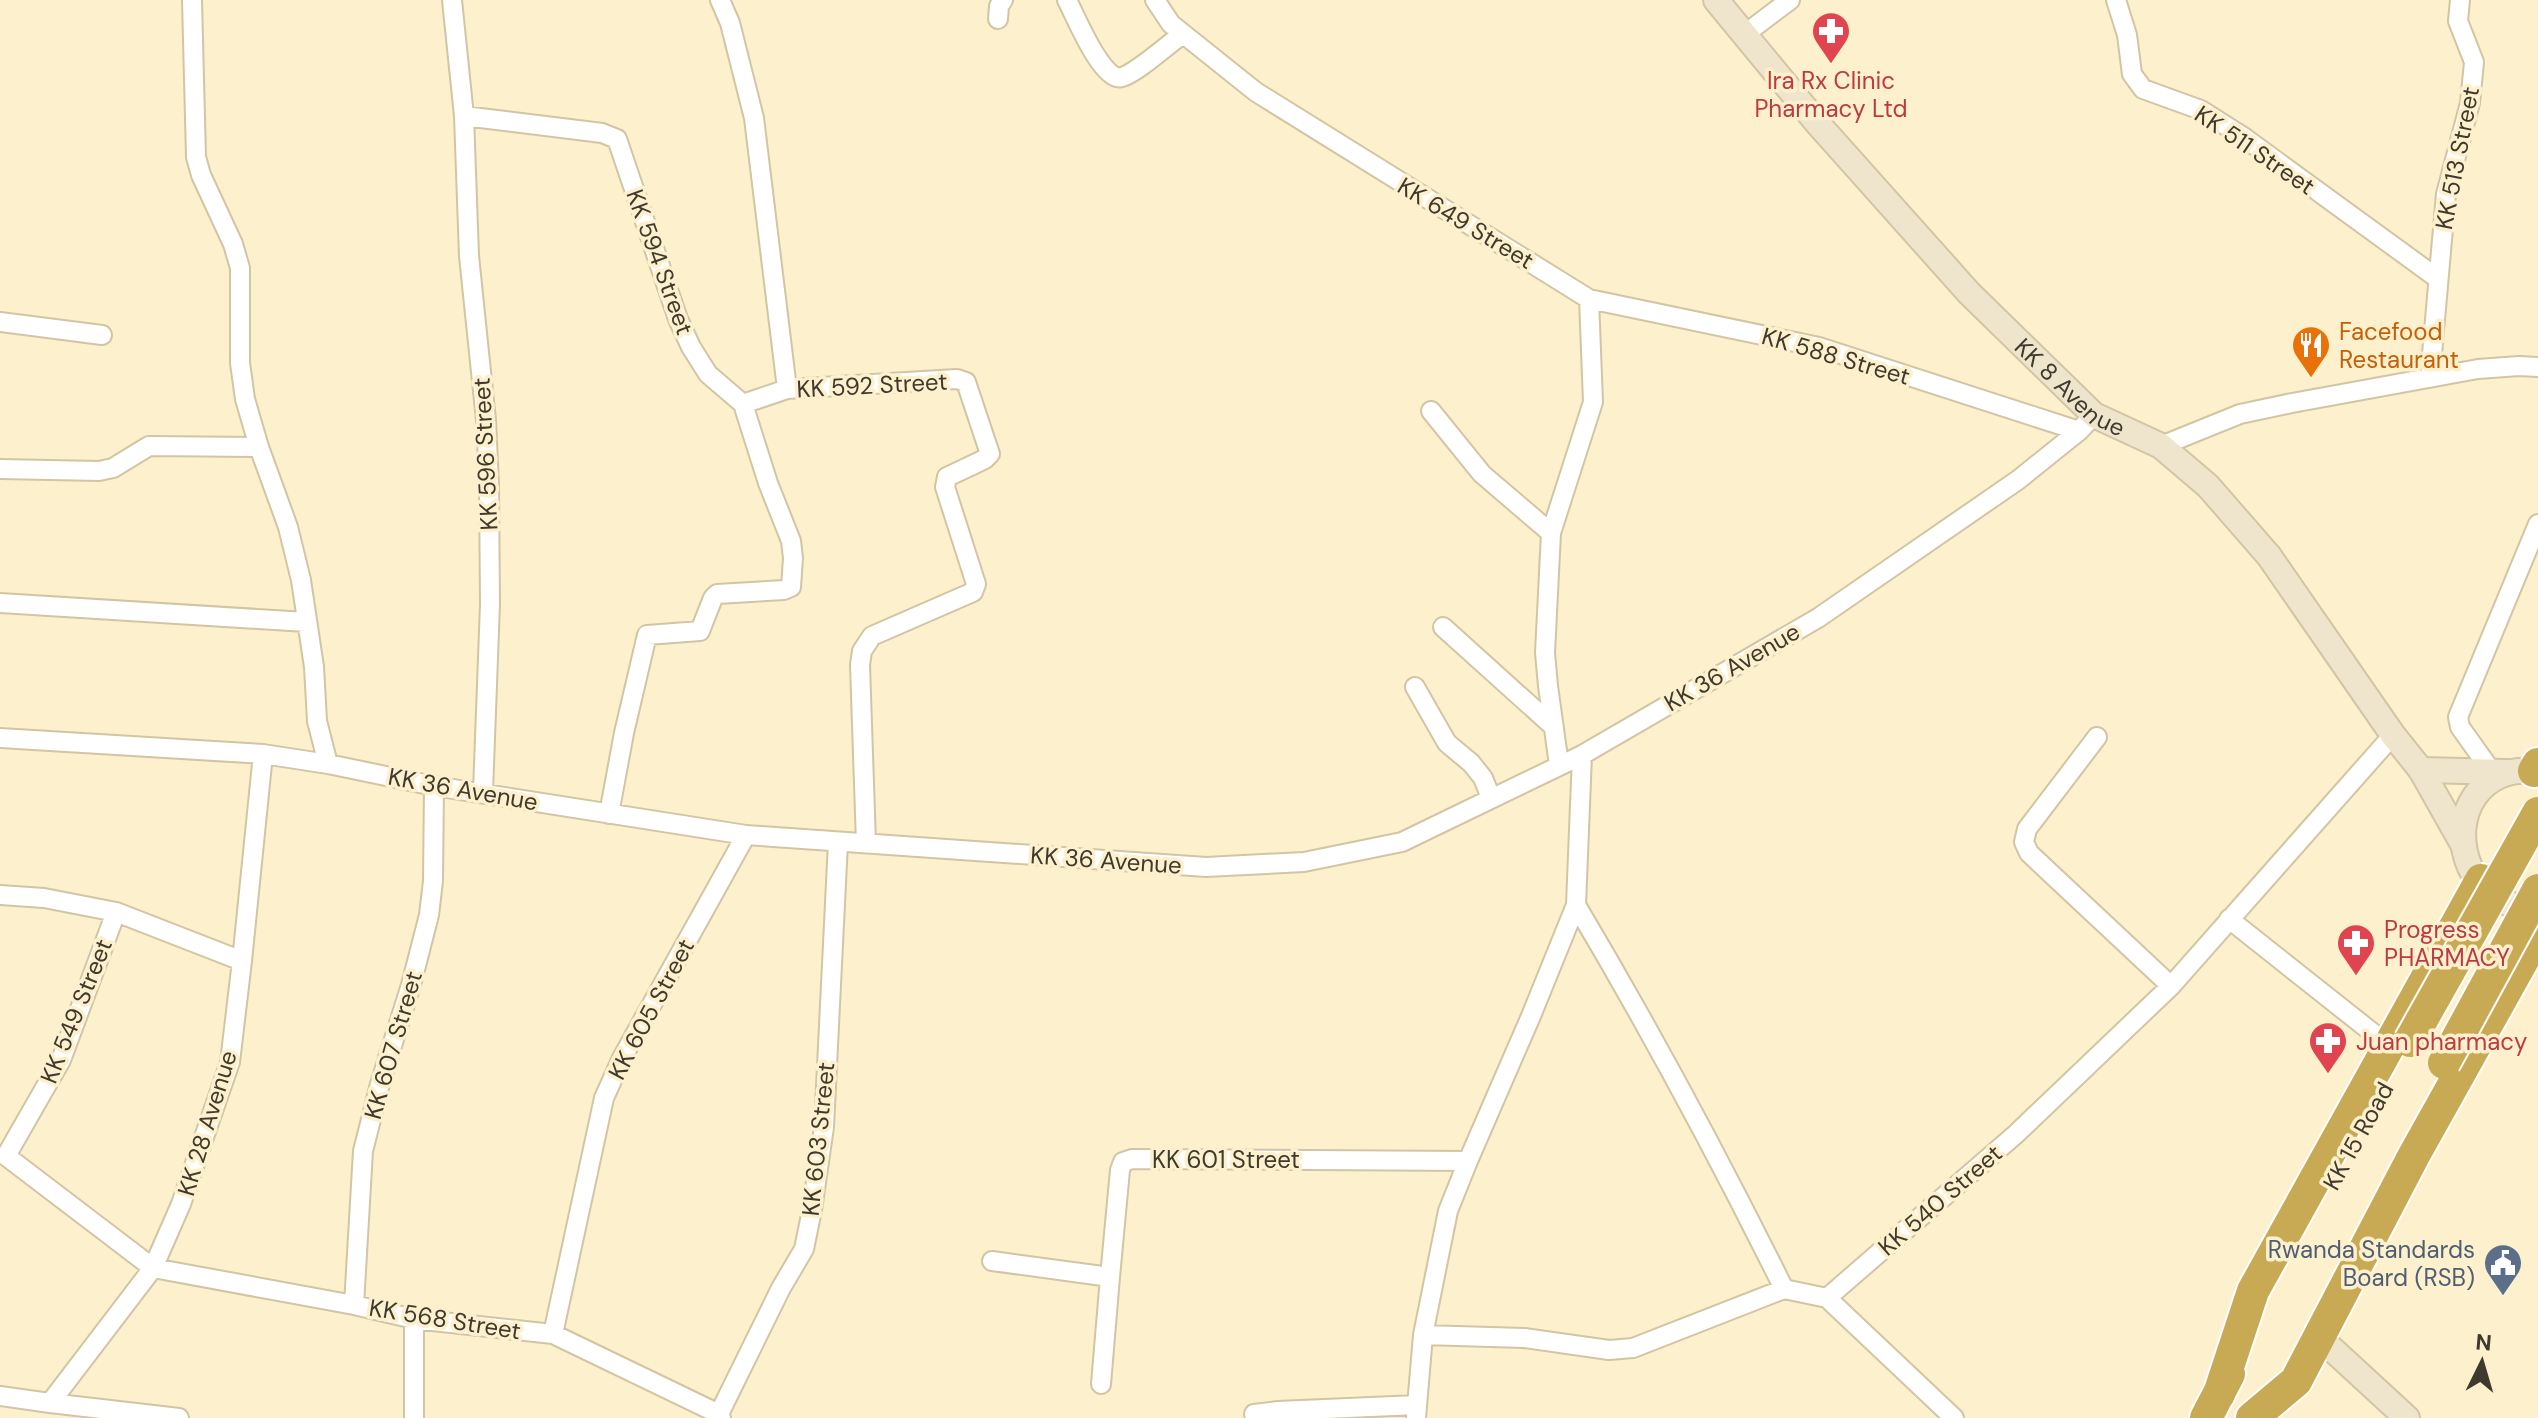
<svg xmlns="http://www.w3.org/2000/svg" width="2538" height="1418" font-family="'DM Sans',sans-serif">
<rect width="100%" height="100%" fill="#fdf0cd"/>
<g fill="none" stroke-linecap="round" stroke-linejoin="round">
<!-- street casing -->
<g stroke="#d2c5a4" stroke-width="22">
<path id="street" d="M192 0 196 157 201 175 233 244 240 268V363L245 399 259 447 288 527 301 580 314 667 317 721 328 764
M452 0 464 116 602 133 617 139 678 319 691 347 708 374 743 404 768 483 791 541 793 558 791 587 784 590 717 594 713 598 700 631 647 635 624 733 609 814
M720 0 730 23 754 118 787 389
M1067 0C1075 15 1103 84 1122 77 1138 72 1168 44 1183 34
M1155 0 1171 24 1256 92 1589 299 1593 402 1551 533
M2116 0 2127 35 2132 74 2143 89 2201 110 2242 136 2437 278
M998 19 999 6 1003 0
M1745 34 1790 0
M464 116 469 256 486 420 489 484 490 604 483 792
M1589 299 1819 347 2079 431
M0 322 102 335
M2430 377 2446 194 2470 103 2474 62 2458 21 2460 0
M743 404 787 389 957 379 966 382 990 454 985 459 947 477 945 487 976 584 973 592 872 636 862 651 860 665 866 843
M1431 411 1482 474 1551 533 1545 653 1548 686 1559 765
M2161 446 2240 414 2292 403 2478 369 2519 366 2538 367
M0 469 99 471 113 468 149 446 259 447
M0 603 306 622
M1443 627 1554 727
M1415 687 1447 743 1471 763 1483 778 1491 798
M2097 737 2027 829 2024 842 2029 853 2171 986
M0 738 263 754 328 764 434 786 746 835 1206 867 1304 862 1402 842 1582 755 1818 618 2018 480 2079 431 2094 415
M2492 772 2460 727 2458 717 2538 524
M0 895 44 898 116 912 242 961
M1576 905C1651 1031 1719 1158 1784 1289
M116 912 61 1060 6 1156 153 1268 354 1305 414 1319 553 1334 719 1414 721 1418
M2229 919 2388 1045
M992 1261 1110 1277 1120 1170 1123 1162 1132 1159 1468 1161 1531 1016 1576 905 1582 755
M1827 1298 1954 1418
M354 1305 363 1151 380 1084 411 985 429 915 433 881 434 786
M414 1319V1418
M553 1334 604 1098 622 1058 746 835
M1423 1335 1448 1211 1468 1161
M1101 1384 1110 1277
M0 1396 50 1403 153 1268 181 1204 230 1062 242 961 263 754
M50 1403 179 1418
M719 1414 781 1288 804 1249 812 1210 824 1127 838 842
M1254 1414 1278 1411 1417 1405
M1416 1418 1423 1335 1524 1338 1609 1350 1633 1348 1784 1289 1827 1298 2016 1134 2171 986 2393 735"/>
</g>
<!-- secondary casing -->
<g stroke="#d2c5a4" stroke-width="28">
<g id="secondary">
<path id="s1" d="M1716 0 1819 125 1969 293 2094 415 2161 446 2208 486 2269 556 2393 735 2421 770 2464 846"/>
<path d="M2421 770 2506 772"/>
<path d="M2538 772C2482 762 2449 815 2469 865 2478 888 2516 910 2538 917"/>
<path d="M2319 1337 2407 1418"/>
</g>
</g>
<!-- highway casing -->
<g stroke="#fff" stroke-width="36">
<path id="highway" d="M2534 771 2538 764
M2219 1394 2253 1291 2481 880
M2206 1418 2229 1374
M2252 1418 2296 1381 2413 1157 2538 933"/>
</g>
<!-- street -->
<use href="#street" stroke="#fff" stroke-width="18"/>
<!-- secondary -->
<use href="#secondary" stroke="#eee5cc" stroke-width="24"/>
<!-- highway -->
<use href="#highway" stroke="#c8a954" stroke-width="32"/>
<!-- highway-bridge casing -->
<g stroke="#fff" stroke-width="36" stroke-linecap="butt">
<path id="highway-bridge" d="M2410 1041 2538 813
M2444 1063 2538 890"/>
</g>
<!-- highway-bridge -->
<use href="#highway-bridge" stroke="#c8a954" stroke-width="32"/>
</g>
<!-- icons -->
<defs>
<g id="pharmacy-pin" transform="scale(2)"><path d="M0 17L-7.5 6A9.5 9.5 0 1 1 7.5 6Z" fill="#e0444e" stroke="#fdf0cd"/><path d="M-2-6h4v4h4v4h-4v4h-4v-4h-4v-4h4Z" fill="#fff"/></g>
<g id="restaurant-pin" transform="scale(2)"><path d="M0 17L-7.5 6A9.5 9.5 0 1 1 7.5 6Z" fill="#e8710a" stroke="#fdf0cd"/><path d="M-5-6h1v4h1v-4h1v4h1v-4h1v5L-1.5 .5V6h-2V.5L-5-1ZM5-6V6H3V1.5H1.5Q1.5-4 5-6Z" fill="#fff"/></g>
<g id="civic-pin" transform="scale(2)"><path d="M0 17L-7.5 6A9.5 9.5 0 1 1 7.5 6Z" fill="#5c6f8a" stroke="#fdf0cd"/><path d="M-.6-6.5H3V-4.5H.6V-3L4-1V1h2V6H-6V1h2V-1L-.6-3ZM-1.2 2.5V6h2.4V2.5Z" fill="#fff"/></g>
</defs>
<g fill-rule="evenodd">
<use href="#pharmacy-pin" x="1831" y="31"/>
<use href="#restaurant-pin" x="2311" y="345"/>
<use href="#pharmacy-pin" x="2356" y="943"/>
<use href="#pharmacy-pin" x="2328" y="1041"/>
<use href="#civic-pin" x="2503" y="1263"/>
</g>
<g text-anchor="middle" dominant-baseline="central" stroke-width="7" stroke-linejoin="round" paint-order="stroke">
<!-- health labels -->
<g font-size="24" fill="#be3a42" stroke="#fdf0cd" text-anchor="start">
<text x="1831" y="80" text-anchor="middle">Ira Rx Clinic<tspan x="1831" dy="28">Pharmacy Ltd</tspan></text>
<text x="2384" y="929">Progress<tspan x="2384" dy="28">PHARMACY</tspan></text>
<text x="2356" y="1041">Juan pharmacy</text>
</g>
<!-- street labels -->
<g font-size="24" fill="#3f3a2d" stroke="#fdf0cd">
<text transform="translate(2255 150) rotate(34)">KK 511 Street</text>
<text transform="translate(2457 158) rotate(-79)">KK 513 Street</text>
<text transform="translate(1466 223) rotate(31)">KK 649 Street</text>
<text transform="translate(660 262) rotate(70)">KK 594 Street</text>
<text transform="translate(1836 356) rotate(16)">KK 588 Street</text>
<text stroke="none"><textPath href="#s1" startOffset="526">KK 8 Avenue</textPath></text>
<text transform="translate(872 385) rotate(-3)">KK 592 Street</text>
<text transform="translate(485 454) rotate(-93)">KK 596 Street</text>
<text transform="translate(1732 667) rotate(-30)">KK 36 Avenue</text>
<text transform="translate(463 789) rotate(10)">KK 36 Avenue</text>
<text transform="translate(1106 860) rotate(4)">KK 36 Avenue</text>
<text transform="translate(651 1009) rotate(-62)">KK 605 Street</text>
<text transform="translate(76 1011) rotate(-68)">KK 549 Street</text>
<text transform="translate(393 1045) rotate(-74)">KK 607 Street</text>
<text transform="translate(207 1123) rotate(-73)">KK 28 Avenue</text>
<text transform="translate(2358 1136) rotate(-61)">KK 15 Road</text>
<text transform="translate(818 1139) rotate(-84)">KK 603 Street</text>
<text x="1226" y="1159">KK 601 Street</text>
<text transform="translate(1940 1200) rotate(-41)">KK 540 Street</text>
<text transform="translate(445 1319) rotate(9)">KK 568 Street</text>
</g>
<!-- food labels -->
<g font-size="24" fill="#c56008" stroke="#fdf0cd" text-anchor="start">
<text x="2339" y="331">Facefood<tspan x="2339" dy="28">Restaurant</tspan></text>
</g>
<!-- service labels -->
<g font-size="24" fill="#4e5e75" stroke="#fdf0cd" text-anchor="end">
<text x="2475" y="1249">Rwanda Standards<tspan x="2475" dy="28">Board (RSB)</tspan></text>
</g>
</g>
<!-- north arrow -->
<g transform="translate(2482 1362) rotate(5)" stroke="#fdf0cd" stroke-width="6" paint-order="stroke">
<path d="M0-6L14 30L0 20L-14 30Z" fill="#3f3a2d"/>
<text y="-12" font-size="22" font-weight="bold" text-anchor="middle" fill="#3f3a2d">N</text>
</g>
</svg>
